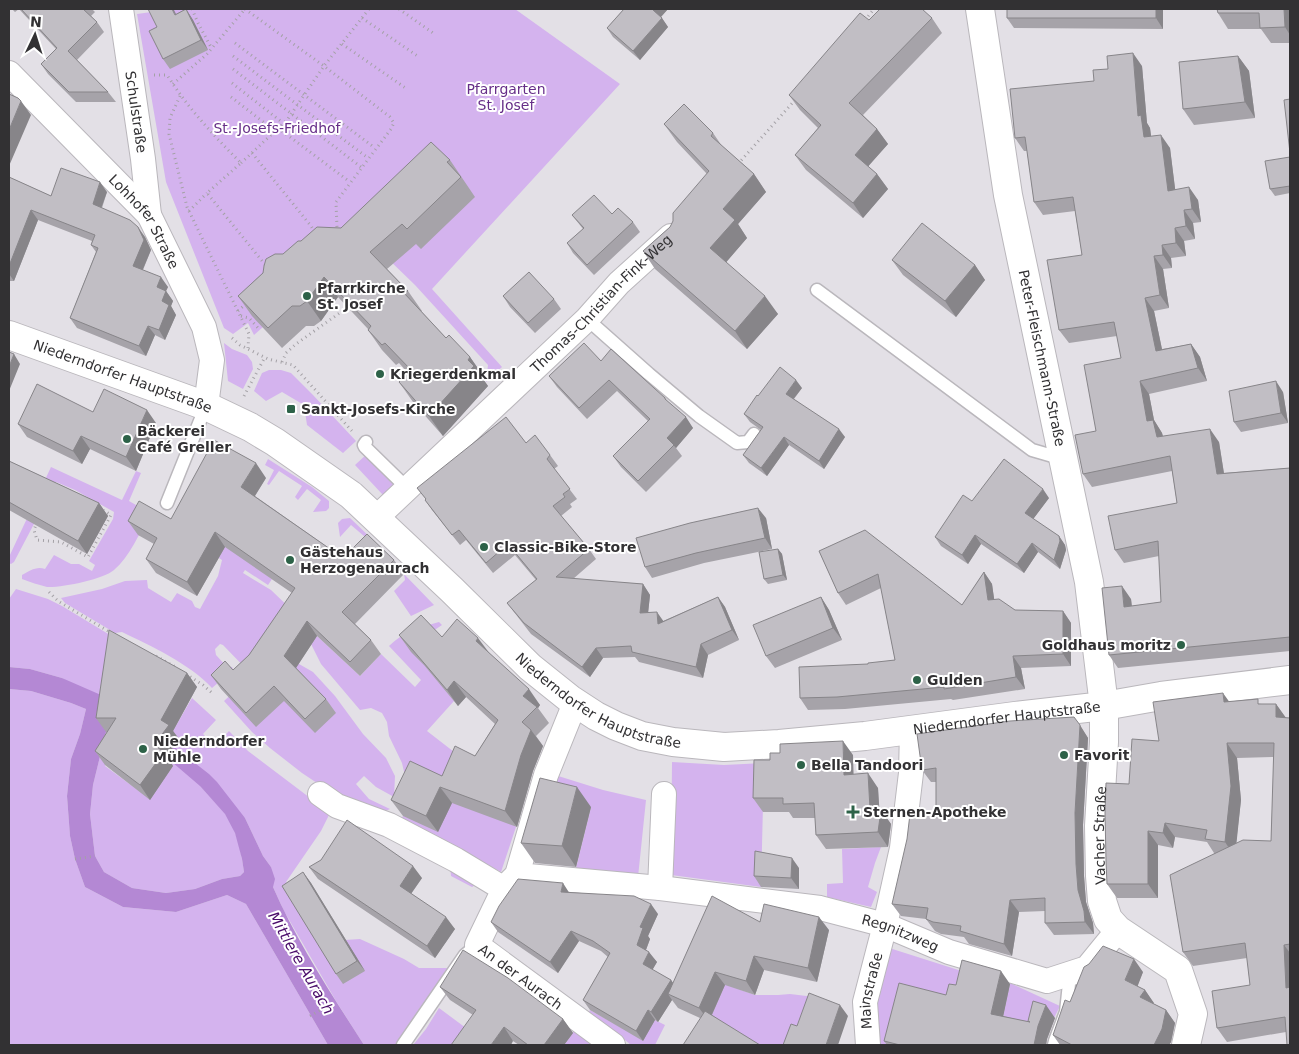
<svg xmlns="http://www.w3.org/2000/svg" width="1299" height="1054" font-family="'DejaVu Sans',sans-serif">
<rect width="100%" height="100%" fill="#e3e0e6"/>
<!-- green -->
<path fill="#d4b3ee" d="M173 9H515L620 84 432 289 502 367 486 382 488 365 415 285 351 223 263 327 254 335 248 323 233 334 224 328 166 182 137 14Z
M224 343 232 349 247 355 252 362 253 369 243 389 228 381Z
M269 370H281L291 373 313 395 356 441 343 453 307 425 304 405 282 392 266 401 254 391 262 373Z
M367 454 395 486 383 495 355 465Z
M268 459 312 487 329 501V508L326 511 313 512 321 500 307 489 298 500 295 497 302 486 279 471 269 485 267 484 274 470 265 465Z
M51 467 122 500 136 471 141 473 129 501 183 532 228 536 250 563 272 579 268 585 245 570 243 573 271 590 297 615 299 664 313 672 335 696 363 734 386 758 395 776 394 797 376 787 364 776 356 784 369 799 390 809 383 812 344 797 323 787 302 773 270 748 252 732 224 701 252 675 223 645 220 644 215 649 216 655 227 667H232L233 670 212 688C190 664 151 646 122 632L115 633 65 603 61 598 102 589 125 581 147 580 148 588 171 602 177 593 192 601 195 607 200 609 218 576 222 560 175 530 149 516C139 534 130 556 114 570 104 579 61 588 47 587 39 585 30 582 22 579V575C30 571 36 566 45 569L54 555 71 564H79L92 571 95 565 89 561 113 519 114 512 75 490 56 482 14 562 11 564 9 563V557Z
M350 518 373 540 371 542 351 525 340 537 338 523 342 519Z
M404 574 434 605 411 616 394 591 405 580Z
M16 589 48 599 62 606 110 635 132 718 62 678 30 669 9 667V599Z
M439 622 442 625 433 631 443 642 454 701 427 731 467 762 516 827 501 872 437 837 401 820 403 816 405 776 402 763 389 736 387 722 382 713 371 708 360 710 321 664 311 644 317 636 360 676 381 654 415 687 421 680 389 646C403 632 420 627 439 622Z
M9 689 31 691 71 703 86 709 80 734 71 759 67 796 70 836 75 859 85 887 123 907 176 912 227 895 246 904 328 1045H9Z
M192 698 216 720 203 734 215 746 229 731 248 751 330 813 321 831 286 882 345 940 360 939 404 959 419 968H450L401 1045H364L336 1001 284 911 273 887 271 867 263 856 245 818 200 786C208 795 216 803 224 812 237 829 241 851 244 872L240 876 222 879 195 889 166 893 132 888 104 872 95 856 90 814 93 785 106 732H115L105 766 150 799 164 759 171 734Z
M672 762 724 765 764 763 761 887 671 875Z
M555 775 603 790 646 800 638 877 574 876 591 807 550 797Z
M881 847 875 863 868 887 877 892 871 907 827 897V884L843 883 842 849Z
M450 864 482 881 472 887 451 876Z
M883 946 971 974 895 1045H873L870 1026Z
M731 971 741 990 755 995H778L790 994 815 997 796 1045H698Z
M1010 983 1060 1006 1054 1018 1037 1035 1001 1027Z
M439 1008 470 1031V1045H413L426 1029Z
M590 1010 629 1032 655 1020 665 1025 655 1045H631L619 1035 589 1012Z
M574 1031 595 1045H564Z"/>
<!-- water -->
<path fill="#b488d4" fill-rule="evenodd" d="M9 667 30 669 62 678 101 695 159 735 209 774 217 782 245 818 263 856 271 867 275 879 273 887C297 942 332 995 364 1045H328L246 904 227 895 176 912 123 907 85 887 75 859 70 836 67 796 71 759 80 734 86 709 71 703 31 691 9 689ZM108 719 151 744 200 786 225 814 235 833 242 859 244 872 240 876 222 879 195 889 166 893 132 888 104 872 95 856 90 814 93 785 106 732Z"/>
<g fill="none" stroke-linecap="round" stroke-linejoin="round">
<!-- service casing -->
<g stroke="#bab7bc" stroke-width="15">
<path id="service" d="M817 290 1032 450 1063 459
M587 319 649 374 699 416 737 443 748 442 754 434
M366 442 364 445 365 447 407 488
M167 503 206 406
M403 1045 465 955 477 945
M1054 1045 1055 1041 1066 1012 1070 974"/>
</g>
<!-- minor casing -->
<g stroke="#bab7bc" stroke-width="26">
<g id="minor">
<path id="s1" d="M121 9 143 159 149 215"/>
<path id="s2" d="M9 73 149 215 204 327 212 360 206 406"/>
<path id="s3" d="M376 518 587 319 619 283 671 236"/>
<path id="s4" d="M320 794 337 806 389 825 456 860 504 889 477 945 613 1045"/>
<path id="s5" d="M517 875 660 888 820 908 885 925 949 952 1047 981 1087 968 1118 930"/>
<path d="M506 886 517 875 546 775 575 703"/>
<path d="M660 888 664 794"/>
<path id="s6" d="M868 1045 865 1002 885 925 902 848 911 773 912 730"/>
</g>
</g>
<!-- tertiary casing -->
<g stroke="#bab7bc" stroke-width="30">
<g id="tertiary">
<path id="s7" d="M9 335 206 406 250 427 275 442 351 495 452 590 530 667 570 699 596 716 616 726 642 736 673 742 724 747 779 744 865 736 1015 716 1104 706 1089 582 1008 195 980 9"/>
</g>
</g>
<!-- secondary casing -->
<g stroke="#bab7bc" stroke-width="30">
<g id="secondary">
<path id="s8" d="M1186 1045 1193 1014 1178 970 1118 930 1108 919 1102 901 1100 876 1099 826 1104 742V706L1161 696 1290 680"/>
</g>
</g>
<!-- path -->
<path stroke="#a4a1a6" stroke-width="3" stroke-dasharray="1 4" stroke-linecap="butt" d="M192 9 198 23 212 49
M245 9 324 66 390 117 394 123 391 129 336 202 337 228 335 229
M399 9 433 33
M362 18 419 57
M865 20 874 9
M235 43 375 148
M342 44 407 89
M233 56 368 158
M233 69 361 167
M154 75H167C188 108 213 135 241 163L207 193 267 267
M232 83 283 123
M173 84 207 54 245 9
M180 96 170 118 169 134 187 207 249 334 248 348
M231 97 275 131
M278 128 350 182
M252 153 311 226 315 233
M241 163 287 120 324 66 369 9
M738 164 795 100
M189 211 207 193
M238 311 248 302
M241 316 249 318 260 330
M232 338 240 345 268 359 293 365 352 431
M282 362 286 353 296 344 341 312
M244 396 265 357
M37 522 34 530 37 540 61 542 88 557 111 515 101 509
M49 592 58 601 113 634
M156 656 177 668
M186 674 203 685 212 693
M75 859 95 856
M310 1016 336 1001"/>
<!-- service -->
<use href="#service" stroke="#fff" stroke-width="12"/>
<!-- minor -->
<use href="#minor" stroke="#fff" stroke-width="24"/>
<!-- tertiary -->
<use href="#tertiary" stroke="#fff" stroke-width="28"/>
<!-- secondary -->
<use href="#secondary" stroke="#fff" stroke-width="28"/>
</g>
<!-- wall -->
<path fill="#a6a3a9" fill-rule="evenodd" d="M12 9H92L95 12 91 16 97 22 104 32 77 60 108 92 116 102H76L48 74 41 64 56 49 19 9 15 12Z
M186 9 193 20 208 50 170 69 163 59 157 27 176 14Z
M624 9H668L661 17 668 27 640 60 613 37 607 28Z
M1007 9H1163V29L1014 28 1007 18Z
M1290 9V43H1271L1261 29H1228L1218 13Z
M932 18 942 33 863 115 877 129 888 144 868 166 877 174 888 189 863 218 806 170 795 155 818 128 800 110 789 95 869 20Z
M1238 56 1249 71 1255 118 1194 125 1183 109Z
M1142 66 1147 123 1150 128 1151 137 1170 148 1175 189 1198 200 1201 222 1193 223 1195 239 1184 241 1186 256 1171 258 1172 268 1163 269 1169 308 1154 311 1162 349 1191 344 1200 357 1207 381 1149 394 1154 420 1162 433 1163 436 1219 442 1224 473 1290 468V651L1118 668 1109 655 1131 599 1132 606 1161 602 1159 556 1124 563 1115 550 1177 503 1172 471 1092 487 1083 474 1096 431 1121 358 1117 336 1069 343 1059 330 1082 255 1075 211 1043 215 1034 202 1027 151H1024L1015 138 1094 81Z
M664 124 713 133 722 146 754 174 766 192 738 224 747 238 726 262 778 314 747 349 655 269 643 251 670 227 707 174 677 142Z
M1290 157V193L1275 196 1270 189Z
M450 160 475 197 421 249 416 244 387 269 408 291 422 311H421L446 338 470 357 484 377 483 379 488 386 443 436 413 402 399 382 408 373 399 363 396 365 382 350 368 330V329L338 297 321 321 314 326H306L282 348 252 316 238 296 283 254 301 241 341 228Z
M9 177 51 196 107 192 102 208 145 237 151 250 143 270 168 287 166 291 173 301 171 306 176 315 165 340 155 335 146 356 77 328 70 318 96 252 91 245 92 241 38 220 14 281H9Z
M612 214 633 222 640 232 594 275 573 253 567 243 583 229 572 215Z
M892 260 975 265 985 280 956 317 903 275Z
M503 296 554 299 561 309 535 333 510 307Z
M601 361 665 398 669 403 693 428 676 448 682 456 646 492 621 467 613 456 648 421 617 391 587 419 557 387 549 376Z
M802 388 794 399 845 437 824 469 789 445 767 476 749 463 743 455 761 430 750 422 744 414 758 396Z
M1283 392 1288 423 1241 432 1234 422Z
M93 412 156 423 136 471 90 449 82 464 27 437 18 424Z
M526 443 550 455 558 466 554 469 577 499 570 504 572 507 561 516 589 549 596 559 573 579 643 584 650 595 648 613 663 621 718 597 725 607 739 640 708 655 703 678 639 662 635 657 603 658 590 677 531 634 507 603 536 580 515 555 493 573 466 540 460 545 432 510 425 500 426 499 417 488Z
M9 461 99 503 108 516 87 554 9 510Z
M266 478 255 496 343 558 394 560 404 574 355 624 371 640 381 654 360 676 317 636 296 668 326 699 336 713 315 733 284 701 256 727 221 689 211 675 233 670 249 655 292 593 225 547 197 596 156 573 146 559 154 544 138 535 128 521 171 519Z
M1049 498 1033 519 1059 536 1065 545 1066 550 1060 569 1038 552 1024 573 981 544 968 564 941 546 935 537 972 501Z
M766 518 772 549 704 563 652 578 645 567Z
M778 549 782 554 787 580 768 584 764 579Z
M819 551 962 605 984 572 992 584 994 599 1015 610 1063 611 1071 623V666L1021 668 1025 689 953 700 951 699 845 709 808 710 800 698 868 664 895 660 881 588 846 605 838 593Z
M821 597 829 610 842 640 775 668 766 656Z
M399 635 442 637 489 653 540 705 538 708 549 723 536 736 543 746 533 771 517 827 452 803 438 832 403 816 391 800 442 776 475 756 495 724 466 697 458 706 424 665 411 652Z
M187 673 197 687 173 731 179 739 167 756 173 766 150 800 105 765 95 751 107 732H106L96 718Z
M1229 701 1262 704H1276L1286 718H1290V1045L1286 1032 1227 1042 1217 1028 1250 985 1247 958 1193 966 1183 952 1214 853 1207 842 1175 837 1173 848 1158 845V898H1117L1107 884 1129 784ZM1274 757 1271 841 1236 843 1241 800 1237 758Z
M1074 717 1088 738 1083 825 1084 876 1086 902 1093 923 1094 934 1054 935 1045 923V911L1019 912 1012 956 969 944 964 937 941 934 935 931 926 919 901 916 892 904 936 816V782H931L922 770Z
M853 755V774L878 788 879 810H881L891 824 888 847 826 849 816 835 815 818H793L789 812H763L753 798Z
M591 807 576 867 535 863 521 843Z
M309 867 422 878 411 894 455 929 435 958 318 879Z
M799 868V889L761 887 754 876Z
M303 872 311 883 365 971 343 984 336 974Z
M569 892 658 914 648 936 650 939 646 950 657 962 652 970 671 980 673 983 760 922 829 930 817 982 764 970 755 995 725 985 712 1015 700 1018 678 1008 672 1000 658 1022 655 1020 643 1041 590 1010 583 1000 608 957 601 951 579 941 558 973 498 932 491 922Z
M1143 972 1137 986 1145 990 1154 1004 1166 1010 1175 1023 1171 1042 1169 1045H1060L1053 1035 1070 1002Z
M1010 984 1003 1016 1029 1022 1055 1018 1047 1039 1046 1045H887L884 1041 946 995 956 985Z
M440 987 563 1019 573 1033 564 1045H519L450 1000Z"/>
<!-- shaded-wall -->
<path fill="#878589" d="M172 9H173L174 10 182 26Z
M186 9 193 20 208 50 201 40Z
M654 9H668L659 19 653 10Z
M1156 9H1163V29L1156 18Z
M1284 9H1290V35L1285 27Z
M662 18 668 27 640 60 633 51Z
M1133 53 1142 66 1147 123 1150 128 1153 150 1144 137 1138 116Z
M1238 56 1249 71 1255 118 1245 102Z
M21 101 31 115 9 166V130Z
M877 129 888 144 865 170 855 155Z
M1161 135 1170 148 1177 204 1168 191Z
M754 174 766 192 738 224 747 238 723 266 710 248 723 209Z
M877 174 888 189 863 218 853 203Z
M100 182 107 192 99 214 93 204Z
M1189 187 1198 200 1201 222 1192 209Z
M31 210 38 220 14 281 9 274V266Z
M1184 210 1193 223 1195 239 1186 226Z
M138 227 145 237 151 250 140 276 133 266Z
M1175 228 1184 241 1186 256 1176 243Z
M1162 245 1171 258 1172 268 1163 255Z
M1154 256 1163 269 1169 308 1160 295Z
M975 265 985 280 956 317 945 301Z
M161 277 168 287 166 291 173 301 171 306 176 315 165 340 159 330 162 301 157 287Z
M324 277 338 297 321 321 307 301Z
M765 296 778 314 747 349 735 331Z
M1145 298 1154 311 1165 364 1156 351Z
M148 326 155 335 146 356 139 346Z
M1191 344 1200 357 1207 381 1198 368Z
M14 354 20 364 9 391V367Z
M470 357 484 377 483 379 488 386 443 436 429 416Z
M796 380 802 388 791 402 786 394Z
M1140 381 1149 394 1154 420 1162 433 1166 450 1147 421Z
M1276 381 1283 392 1288 423 1281 413Z
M147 410 156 423 136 471 126 457Z
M686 417 693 428 676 448 667 438Z
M839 429 845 437 824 469 819 461Z
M1210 429 1219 442 1226 487 1217 474Z
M81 436 90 449 82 464 73 451Z
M784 437 789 445 767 476 761 468Z
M256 463 266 478 251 502 241 487Z
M1043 489 1049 498 1031 522 1025 513Z
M99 503 108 516 87 554 78 541Z
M758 508 766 518 772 549 765 538Z
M215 532 225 547 197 596 187 582Z
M975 535 981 544 968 564 962 555Z
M1059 536 1065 545 1066 550 1060 569 1054 560Z
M1032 543 1038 552 1024 573 1017 564Z
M778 549 782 554 787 580 783 575Z
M984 572 992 584 996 612 988 600Z
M643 584 650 595 647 623 640 613Z
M1122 586 1131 599 1133 620 1124 607Z
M718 597 725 607 739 640 732 630Z
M821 597 829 610 842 640 833 628Z
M1063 611 1071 623V666L1063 654Z
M657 612 664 622 658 624Z
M307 621 317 636 294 671 284 656Z
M478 638 490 654 476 641Z
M701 644 708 655 703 678 696 667Z
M596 648 603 658 590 677 582 667Z
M1013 656 1021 668 1025 689 1016 677Z
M187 673 197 687 173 731 179 739 167 756 173 766 150 800 140 785 154 745 161 720Z
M454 681 466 697 458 706 447 690Z
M529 689 540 705 538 708 523 696Z
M1223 693 1233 707 1224 702Z
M1276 704 1286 718 1276 717Z
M1080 725 1088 738 1083 825 1084 876 1086 902 1093 923 1094 934 1085 922 1078 890 1076 864 1075 813Z
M531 730 543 746 533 771 517 827 505 811 521 755Z
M843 741 853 755 854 789 844 775Z
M1227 743 1237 758 1241 800 1235 857 1225 842Z
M868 773 878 788 880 819 881 810 891 824 888 847 878 832 870 809Z
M440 787 452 803 438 832 426 816Z
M577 787 591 807 576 867 562 846Z
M1165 823 1175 837 1173 848 1163 833Z
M1148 831 1158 845V898L1148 884Z
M792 858 799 868V889L791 878Z
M413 866 422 878 408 898 400 886Z
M303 872 311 883 365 971 357 961Z
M563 883 570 894 561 892Z
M1010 900 1019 912 1012 956 1004 944Z
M651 904 658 914 648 936 650 939 644 955 637 945 640 927Z
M446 917 455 929 435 958 427 946Z
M819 917 829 930 817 982 808 968Z
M571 931 579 941 558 973 550 962Z
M1284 945 1290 953V995L1286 988Z
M649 952 657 962 650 974 643 964Z
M754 956 764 970 755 995 746 981Z
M1134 959 1143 972 1135 993 1125 980Z
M1001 971 1010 984 1001 1027 991 1014Z
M715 972 725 985 709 1021 699 1008Z
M671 980 678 990 668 994 672 1000 658 1022 651 1012Z
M1145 990 1154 1003 1149 1010 1140 997Z
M840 1005 848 1016 838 1045H826Z
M1046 1005 1055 1018 1047 1039 1046 1045H1034L1038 1026Z
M648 1010 655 1020 643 1041 636 1031Z
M1166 1010 1175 1023 1171 1042 1169 1045H1154Z
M563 1019 573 1033 564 1045H544Z
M504 1027 513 1041 511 1045H491Z"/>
<!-- building -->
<path fill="#c1bec4" stroke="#878589" d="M21 9H83L97 22 68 51 108 92H69L41 64 57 48Z
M148 9H172L175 15 186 9 201 40 163 59 149 31 157 27Z
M624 9H654L653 10 662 18 633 51 607 28Z
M880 9H922L932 18 849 103 877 129 855 155 877 174 853 203 795 155 821 125 789 95 860 13 869 20Z
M1007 9H1156V18H1007Z
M1217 9H1284L1285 27 1260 28 1259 13H1218Z
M1133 53 1138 116 1141 115 1144 137 1161 135 1168 191 1189 187 1192 209 1184 210 1186 226 1175 228 1176 243 1162 245 1163 255 1154 256 1160 295 1145 298 1156 351 1191 344 1198 368 1140 381 1147 421 1153 420 1157 437 1210 429 1217 474 1290 468V637L1109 655 1102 588 1122 586 1124 607 1161 602 1158 541 1115 550 1108 516 1177 503 1170 456 1083 474 1075 435 1096 431 1084 365 1121 358 1114 322 1059 330 1047 260 1082 255 1073 197 1034 202 1025 137 1015 138 1010 89 1094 81 1093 70 1108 69 1107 56Z
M1238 56 1245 102 1183 109 1179 62Z
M9 94 18 98 21 101 9 130Z
M1290 99V153L1284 100Z
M684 104 713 133 711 136 754 174 723 209 735 220 710 248 765 296 735 331 643 251 670 227 673 221V213L709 171 664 124Z
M431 142 450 160 447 162 461 177 407 229 402 224 370 252 408 291 404 293 446 338 449 335 470 357 468 360 474 366 429 416 399 382 411 370 385 343 382 345 368 330 371 326 324 277 307 301 300 306H292L268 328 238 296 263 273 264 266 266 259 275 254H283L298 241H301L317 227 341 228Z
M1290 157V186L1270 189 1265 161Z
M61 168 100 182 93 204 130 220 138 227 144 240 133 266 161 277 157 287 166 291 162 301 169 305 159 330 148 326 139 346 70 318 98 248 91 245 95 235 31 210 9 266V177L51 196Z
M594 195 612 214 618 208 633 222 587 265 567 243 584 228 572 215Z
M922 223 975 265 945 301 892 260Z
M529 272 554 299 528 323 503 296Z
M584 343 601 361 611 349 665 398V399L686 417 667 438 674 445 638 481 613 456 650 419 609 380 579 408 549 376Z
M9 352 14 354 9 367Z
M780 367 796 380 786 394 839 429 819 461 784 437 761 468 743 455 763 427 744 414 757 395 758 396Z
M1276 381 1281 413 1234 422 1229 391Z
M37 384 93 412 104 389 147 410 126 457 81 436 73 451 18 424Z
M506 417 526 443 535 435 550 455 547 459 570 489 563 494 565 497 553 506 589 549 556 577 643 584 640 613 657 612 658 624 718 597 732 630 701 644 696 667 632 652 631 646 596 648 582 667 524 623 507 603 537 579 508 544 486 563 459 530 452 535 425 500 426 499 417 488Z
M214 440 256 463 241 487 343 558 367 534 394 560 342 612 371 640 350 662 307 621 284 656 326 699 305 719 274 686 246 713 211 675 225 661 233 670 249 655 295 588 215 532 187 582 146 559 157 538 128 521 139 501 171 519Z
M1004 459 1043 489 1025 513 1059 536 1060 541 1054 560 1032 543 1017 564 975 535 962 555 935 537 963 495 972 501Z
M9 461 99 503 78 541 9 502Z
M758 508 765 538 696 553 645 567 636 538 690 523Z
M865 530 962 605 984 572 988 600 999 599 1015 610 1063 611V654L1013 656 1016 677 944 689V687L837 697 800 698 799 667 868 664V663L895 660 878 574 838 593 819 551Z
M778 549 783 575 764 579 759 552Z
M821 597 833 628 766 656 753 625Z
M421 615 442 637 457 619 478 638 476 641 529 689 523 696 537 707 522 722 531 730 521 755 505 811 440 787 426 816 391 800 410 761 442 776 455 746 475 756 498 720 454 681 447 690 412 649 399 635Z
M109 630 187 673 161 720 169 725 154 745 164 752 140 785 95 751 116 718H96Z
M1223 693 1224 702 1258 699V704H1276V717L1290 718V944L1284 945 1286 988 1290 987V1045H1287L1285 1017 1217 1028 1212 991 1250 985 1245 943 1183 952 1170 875 1243 840 1271 841 1274 743H1227L1231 786 1225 842 1205 839 1207 830 1165 823 1163 833 1148 831V884H1107L1106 861 1105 812 1106 783 1129 784 1132 739 1159 741 1153 702Z
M1074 717 1080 725 1075 813 1076 864 1078 890 1084 911 1085 922 1045 923V898L1010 900 1004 944 960 931 961 926 933 922 926 919 928 908 892 904 907 839 910 814 936 816V768L922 770 917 734 1010 721Z
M843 741 844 775 868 773 870 809 881 810 878 832 816 835 814 803 783 804V798H753L754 760H770V753H780V744Z
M540 778 577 787 562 846 521 843Z
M347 820 413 866 400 886 446 917 427 946 309 867 321 860Z
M755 851 792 858 791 878 754 876Z
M303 872 357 961 336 974 282 886Z
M518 879 563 883 561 892 634 896 651 904 640 927 643 928 637 945 649 952 643 964 671 980 651 1012 648 1010 636 1031 583 1000 610 953 593 941 571 931 550 962 491 922 499 906Z
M712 896 760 922 764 904 819 917 808 968 754 956 746 981 715 972 699 1008 668 994Z
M1103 946 1134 959 1125 980 1145 990 1140 997 1166 1010 1162 1029 1154 1045H1072L1053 1035 1065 1000 1070 1002 1084 967 1089 964Z
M463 950 508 978 563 1019 544 1045H528L504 1027 491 1045H451L476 1010 440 987Z
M962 960 1001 971 991 1014 1030 1022 1028 1021 1033 1001 1046 1005 1038 1026 1034 1045H900L884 1041 899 983 946 995 949 984 956 985Z
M809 993 840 1005 826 1045H783L791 1024 797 1026Z
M705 1011 760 1045H683Z"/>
<!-- markers -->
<g fill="#2d6248" stroke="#fff" stroke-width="2">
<circle cx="307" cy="296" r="5"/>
<circle cx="380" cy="374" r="5"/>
<rect x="286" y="404" width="10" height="10" rx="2.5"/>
<circle cx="127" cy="439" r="5"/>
<circle cx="484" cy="547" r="5"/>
<circle cx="290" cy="560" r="5"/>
<circle cx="1181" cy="645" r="5"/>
<circle cx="917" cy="680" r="5"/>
<circle cx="143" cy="749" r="5"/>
<circle cx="1064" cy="755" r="5"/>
<circle cx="801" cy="765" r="5"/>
<path d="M850.5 804.5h5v5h5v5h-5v5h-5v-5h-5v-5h5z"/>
</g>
<g text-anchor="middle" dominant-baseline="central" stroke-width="4" stroke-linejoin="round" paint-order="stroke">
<!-- park labels -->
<g font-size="14" fill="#662e88" stroke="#fff">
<text x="506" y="89">Pfarrgarten<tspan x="506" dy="16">St. Josef</tspan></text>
<text x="277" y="128">St.-Josefs-Friedhof</text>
</g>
<!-- street labels -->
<g font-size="14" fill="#323133" stroke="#fff">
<text stroke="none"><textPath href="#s1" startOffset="104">Schulstraße</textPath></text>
<text stroke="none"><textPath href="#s2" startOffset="202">Lohhofer Straße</textPath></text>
<text stroke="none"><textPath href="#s3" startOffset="311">Thomas-Christian-Fink-Weg</textPath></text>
<text transform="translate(1042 358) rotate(78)">Peter-Fleischmann-Straße</text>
<text stroke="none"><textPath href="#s7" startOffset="121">Niederndorfer Hauptstraße</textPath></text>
<text stroke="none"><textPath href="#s7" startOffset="706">Niederndorfer Hauptstraße</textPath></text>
<text stroke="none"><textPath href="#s7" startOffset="1128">Niederndorfer Hauptstraße</textPath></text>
<text stroke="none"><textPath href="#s8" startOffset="250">Vacher Straße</textPath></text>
<text stroke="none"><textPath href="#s5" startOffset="389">Regnitzweg</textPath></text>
<text stroke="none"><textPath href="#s4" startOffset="324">An der Aurach</textPath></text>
<text stroke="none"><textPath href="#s6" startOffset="55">Mainstraße</textPath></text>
</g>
<!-- poi labels -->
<g font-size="14" font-weight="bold" fill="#323133" stroke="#fff" text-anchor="start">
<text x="317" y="288">Pfarrkirche<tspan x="317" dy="16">St. Josef</tspan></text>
<text x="390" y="374">Kriegerdenkmal</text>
<text x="301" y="409">Sankt-Josefs-Kirche</text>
<text x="137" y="431">Bäckerei<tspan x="137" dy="16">Café Greller</tspan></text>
<text x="494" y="547">Classic-Bike-Store</text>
<text x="300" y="552">Gästehaus<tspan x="300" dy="16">Herzogenaurach</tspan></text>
<text x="1171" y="645" text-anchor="end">Goldhaus moritz</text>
<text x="927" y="680">Gulden</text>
<text x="153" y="741">Niederndorfer<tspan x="153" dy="16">Mühle</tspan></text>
<text x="1074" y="755">Favorit</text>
<text x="811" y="765">Bella Tandoori</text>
<text x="863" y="812">Sternen-Apotheke</text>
</g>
<!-- water labels -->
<g font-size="15" font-style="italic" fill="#4a0c6a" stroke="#fff">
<text transform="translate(301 963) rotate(60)">Mittlere Aurach</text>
</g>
</g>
<!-- border -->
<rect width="1299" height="1054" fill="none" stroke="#323133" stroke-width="20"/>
<!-- north arrow -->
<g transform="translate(35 35) rotate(4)" stroke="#ffffff" stroke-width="4" paint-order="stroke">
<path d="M0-4L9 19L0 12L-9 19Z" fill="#323133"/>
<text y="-8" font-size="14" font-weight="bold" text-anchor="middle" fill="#323133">N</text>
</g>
</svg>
